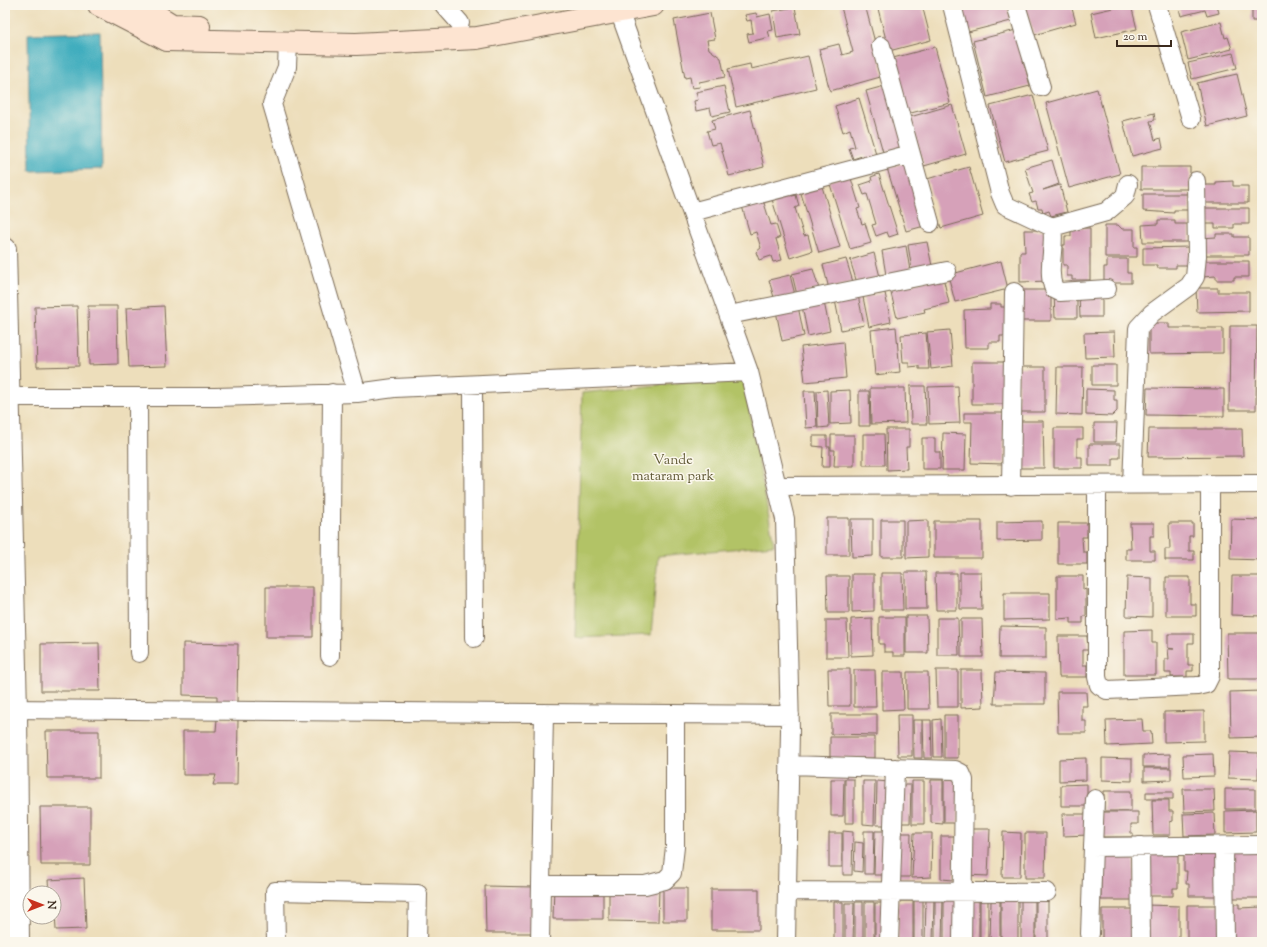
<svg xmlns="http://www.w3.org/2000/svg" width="1267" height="947" font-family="'Sorts Mill Goudy',serif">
<rect width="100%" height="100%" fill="#fbf7ec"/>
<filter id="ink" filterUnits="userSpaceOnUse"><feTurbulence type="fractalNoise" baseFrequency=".025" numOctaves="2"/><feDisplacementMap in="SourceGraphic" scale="8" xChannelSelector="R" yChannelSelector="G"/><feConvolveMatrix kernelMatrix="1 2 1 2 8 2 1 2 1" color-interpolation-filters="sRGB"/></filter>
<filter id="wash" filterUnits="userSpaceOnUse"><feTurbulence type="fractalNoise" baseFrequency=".012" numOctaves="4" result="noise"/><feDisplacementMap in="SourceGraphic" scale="16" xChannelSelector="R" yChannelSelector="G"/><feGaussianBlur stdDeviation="0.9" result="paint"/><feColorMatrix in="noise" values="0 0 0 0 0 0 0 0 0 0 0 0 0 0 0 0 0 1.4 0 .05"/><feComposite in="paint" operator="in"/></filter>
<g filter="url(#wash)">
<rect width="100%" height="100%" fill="#eddebb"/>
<!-- green -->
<path fill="#b2c366" stroke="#767642" d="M743 376 774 545 658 556 651 635 575 638 582 393Z"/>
<!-- water -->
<path fill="#40adbe" stroke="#3e6c6e" d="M100 32 102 169 30 171 28 34Z"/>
<g id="blocks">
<!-- building -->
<path fill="#d6a1b9" d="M848 5H865L884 76 830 91 819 49 839 44 842 55 853 52 841 7Z
M877 5H922L931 40 889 51Z
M961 5H1007L1011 21 968 32Z
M1025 5H1071L1076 23 1034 35Z
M1126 5H1131L1137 29 1096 38 1091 13Z
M1178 5H1217L1219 13 1207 16 1205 10 1181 16Z
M1252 5H1262V21H1252Z
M795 7 800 34 777 38 773 11Z
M710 13 715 39 707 40 709 49 721 58 725 77 699 82 700 87 692 88 690 77 685 78 674 20Z
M756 13 757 17 770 14 773 30 768 31 770 37 749 42 747 34 753 33 751 20 747 21 745 15Z
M1221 22 1225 38 1228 37 1232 49 1188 60 1181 32Z
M1016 30 1030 86 987 97 973 41Z
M935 47 950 103 907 114 893 58Z
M1233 53 1237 68 1192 79 1188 63Z
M808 56 816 88 736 107 728 69 750 64 751 69Z
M1237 74 1247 116 1207 126 1197 83Z
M888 85 905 146 883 152 866 91Z
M724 86 730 112 712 116 710 108 696 111 694 101 698 100 696 92Z
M1097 89 1120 174 1069 188 1046 103Z
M1033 95 1048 151 1005 162 990 106Z
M1259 95H1262V117H1259Z
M859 98 877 157 867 161 865 155 853 159 849 148 855 147 850 129 843 132 835 106Z
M952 105 966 154 924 166 910 117Z
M750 110 764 167 729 176 720 143 711 145 707 131 715 129 712 120Z
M1154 113 1155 120 1150 121 1155 140 1161 138 1163 148 1132 156 1123 121Z
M1052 160 1059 184 1043 190 1060 185 1067 212 1051 216 1049 211 1043 213 1042 208H1038L1036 201 1032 202 1029 194 1033 193 1025 168Z
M908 162 928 225 906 231 887 168Z
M969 167 983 216 941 228 927 179Z
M1141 167H1190V189H1141Z
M879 174 898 234 889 237 887 232 876 236 872 225 876 224 867 194 864 195 860 185 872 181 871 177Z
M850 175 860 208 857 209 862 224 865 223 871 243 850 249 829 181Z
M1233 181V186H1248V203H1200V185H1216V182Z
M821 183 840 247 819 253 800 190Z
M791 190 792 196 796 195 799 206 795 208 804 236 808 235 812 251 790 258 771 196Z
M1143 194H1190V210H1174V213L1143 211Z
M763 200 771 225 776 224 780 237 776 239 782 260 773 262 771 256 759 260 756 252 761 248 756 232 750 234 742 206Z
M1201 208H1249V224H1234V228H1215V224H1201Z
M1158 220H1175V224H1190V242H1143L1142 225 1158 224Z
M1105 225H1118L1122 229H1134V247H1137V257H1105Z
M1071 228H1090V280H1072V276H1067V265H1063V245H1065V236H1071Z
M1024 230H1049V281L1020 282V252H1025Z
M1216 234H1234V237H1249V255H1201V238L1216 237Z
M927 242 932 266 912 270 908 245Z
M906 246 910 271 886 275 882 251Z
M1190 247V265H1176V268H1157V265H1143V248Z
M874 253 880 277 857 283 850 260Z
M846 259 853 282 829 289 823 265Z
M1107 259H1127V273H1131V283H1104V267H1107Z
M1001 261 1008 289 955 302 948 275Z
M1201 261H1249V277H1234V280H1216V276L1202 277Z
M813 269 819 289 797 295 792 274Z
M790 275 795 295 775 301 769 280Z
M943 277 949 303 924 309 925 312 897 318 890 289Z
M1196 288H1218V292H1249V311L1197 312Z
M1019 290H1051V321H1019Z
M885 293 891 322 869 327 863 297Z
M1102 293V317H1080L1079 294Z
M1054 294H1077V318H1055Z
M858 295 864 325 841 330 835 300Z
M824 302 830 331 808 336 802 306Z
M990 304H1001V307H1010V336H1000V342H989V348H965L964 310 990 309Z
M77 306 79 366 37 367 35 307Z
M88 306H117L118 364 89 365Z
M164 306 167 366 129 367 126 308Z
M798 306 804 336 782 341 776 311Z
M1149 323H1169V328H1223V353L1149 354Z
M1230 326H1257L1256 410H1229Z
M896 327 900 372 875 375 871 330Z
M950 330 953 366 931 369 927 332Z
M1114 332 1115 357 1085 358 1084 333Z
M926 333 929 369H919V366L909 367V362H903L901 335Z
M843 342 846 378 805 382 801 347Z
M972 362H1005V404H972Z
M1092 365H1116V385H1092Z
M1018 367H1045V412H1018Z
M1057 367H1083L1082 415 1056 414Z
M910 386H925L927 424H911Z
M958 386 960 423 929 424 928 387Z
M870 388H905L906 423 871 424Z
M1147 388 1224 389V416L1146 415Z
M1086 389 1114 390V400H1117V411L1112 416 1086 415Z
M827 390 829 427 818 428 817 391Z
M850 390 851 423 830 424V391Z
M804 391H815L817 427 806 428Z
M859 391H869L870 426H859Z
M964 413H1004V464L971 463 972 422H964Z
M1013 421H1043L1044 468H1013Z
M1094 423H1117L1116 442H1094Z
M1054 428H1083V439H1077V457H1082V468H1054Z
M886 429H909V447H906L907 469 887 470Z
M1149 429H1242L1243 456 1148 457Z
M943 433 966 434 965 470H942Z
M863 434H884L885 465H863Z
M831 435H854V466H834L835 450H831Z
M813 436H827V447H830V467H822L823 447 813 446Z
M922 438H935V452H940V469H922Z
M1089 444H1120V458H1113V466H1089Z
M827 518H849V555H827Z
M851 519H873V556L852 557Z
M1231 519 1262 520V560L1230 559Z
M881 520H903V557H881Z
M928 520V557L906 558V521Z
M934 521H982V558H934Z
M1042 521V540L997 541V522Z
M1058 523H1087V537H1082L1083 552H1087V564H1058Z
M1130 523H1154V536H1150V551H1155V560H1126V549H1131Z
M1169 523H1193V536H1189V551H1194V560H1165V549H1170Z
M905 572H926L927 609H905Z
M960 572H981L982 609H960Z
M881 573H902L903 610H881Z
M935 573H957V610H936Z
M852 574H874V611L852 612Z
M827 576H849V613H828Z
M1057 576H1083V590L1086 589V616H1083V623H1071V618L1057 619Z
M1232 576H1262V616L1231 615Z
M1127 577 1152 578V617L1126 616Z
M1166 577H1190V604H1196V616H1166Z
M266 587H313V637H266Z
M1004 593H1050V619L1004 620Z
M906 616H927L928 653H906Z
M879 617H905V656H893V652H884V644H879Z
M872 618 873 655 851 656V619Z
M937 618H958L959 655H937Z
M961 619H982L983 657H961Z
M826 620H847L848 657H826Z
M1000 626 1046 627V658H999Z
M1152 630V643H1156V675H1124V631Z
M1227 633H1259L1260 679H1228Z
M1168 634H1194V643H1188V665H1193V671H1187V677H1171V673H1165V659H1169L1168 649H1174L1168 648Z
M1058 636H1087L1088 650H1083V665H1087V677H1059Z
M99 643 100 691H41V644Z
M183 643 238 644 237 702H217V696L183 695Z
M828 669H850V706H829Z
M854 670H875L876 707H854Z
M936 670H958V707H937Z
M961 670H982L983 707 961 708Z
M882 672H903L904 709 882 710Z
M907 672H928L929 709H907Z
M996 672 1045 673V704H994Z
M1262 691V737L1231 738 1230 692Z
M1057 692H1086L1087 706H1082V721H1086V733H1058Z
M1204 711V741L1164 742V712Z
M831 714H877V735L831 734Z
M897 715H912V756H898Z
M944 715H958V758H944Z
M217 719H238L237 785H213L216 775H183V731H216Z
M941 719 942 757H934L933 720Z
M1142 719 1143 731H1151L1152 744 1107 746 1106 720Z
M913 720H922V758H914Z
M923 720H931L932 758H924Z
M46 731H99V778H47Z
M830 737H875V758H830Z
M1229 752 1259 753 1258 779 1228 778Z
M1170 754V767H1143V755Z
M1213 754 1214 776 1184 777 1183 755Z
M1086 758V780L1059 781V759Z
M1102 758 1132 759V781L1102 780Z
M1144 768H1171V780L1144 781Z
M831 779H844L843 816H831Z
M845 779H854V823H845Z
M944 779 959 780 958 823H944Z
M931 780H943V824L931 823Z
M863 781H875L874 825 863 824Z
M877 781 889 782 888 825H876Z
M912 781H924V824H912Z
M1087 784V806H1061V785Z
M902 785H911L910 823H901Z
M1183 789H1214L1215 811 1184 812Z
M1225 789H1255V809H1225Z
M1104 791H1131V811H1104Z
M1146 792H1173V799H1146Z
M1152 800H1169V811H1173V821L1170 822V835H1153Z
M40 807H90V865H41Z
M1256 810V832L1225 833V811Z
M1100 812H1138V824H1131V833H1133V837H1100Z
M1214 813 1215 835 1184 836 1183 814Z
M1062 814H1089V835L1063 836Z
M967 829H990L988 876 966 875Z
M843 831 853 832 852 875H843Z
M864 831H874L873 874H864Z
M875 831H887L886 875H874Z
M1003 832 1021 833 1020 877H1002Z
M829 833H842V867H829Z
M896 833H911L910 877H896Z
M914 833H932L931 877 912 878Z
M1025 833H1046L1045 878H1025Z
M941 836H955L954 880 941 879Z
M855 842 863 843 862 872 854 871Z
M1184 848 1220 849 1219 896H1189V884H1186L1187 871H1184Z
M1230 849H1262V898H1230Z
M1147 852H1178V888H1173V896H1147Z
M1101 853 1134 854V900H1101Z
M84 878 86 929 56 930 54 893H49L48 880Z
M554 885 603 886V919H553Z
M485 886 534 887 533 933H486Z
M609 887 659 888 658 922 609 921Z
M663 888H687V921H663Z
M711 889H759V930H711Z
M914 898H923V942H914Z
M926 898H934L933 942H925Z
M935 898H943L942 942H935Z
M944 899H957V942H944Z
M965 900 979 901V942H965Z
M980 900H988V942H980Z
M1001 900H1018V942H1001Z
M1021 900H1035V942H1021Z
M1036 900H1048V942H1036Z
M898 901H913V942H898Z
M991 901H1000V942H990Z
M834 902H843V942H834Z
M855 902H863V942H855Z
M865 902H874V942H865Z
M845 903H854L853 942H845Z
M875 903H884V942H875Z
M1230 904H1239V908L1261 907V942H1231Z
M1146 905 1179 906V942H1146Z
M1187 905H1221V942H1187Z
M1102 909H1133V942H1102Z"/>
</g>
</g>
<g filter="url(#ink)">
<use href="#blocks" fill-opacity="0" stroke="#796955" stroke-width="1"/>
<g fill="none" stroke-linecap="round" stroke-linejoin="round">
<!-- minor casing -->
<g stroke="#796955" stroke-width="20">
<path id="minor" d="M444 5 460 23
M617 5 749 372 785 519 790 730 786 942
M952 5 1000 193 1005 205 1052 227C1056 246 1046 270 1054 289L1060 292 1107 289
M1016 5 1041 87
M1157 5 1191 119
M288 42 287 67 272 104 357 393
M881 46 930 223
M692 212 911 154
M1052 227 1106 212 1125 196 1128 184
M729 315 947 271
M473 385 474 638
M5 397H215L357 393 394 388 749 372
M138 397 139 653
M1097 485V677L1099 685 1107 690 1197 686 1206 684 1210 676V484
M1132 485 1138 328 1152 313 1189 286 1195 277 1197 256 1196 181
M777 486 1262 484
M1011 486 1014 292
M330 656 332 393
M5 709 790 715
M789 765 955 770 961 773 964 780 962 942
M1095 799 1093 847 1262 845
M1140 846 1141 942
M1224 846 1225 942
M541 885H645L665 880 672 873 675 847V714
M787 891 1047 892
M1090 934 1093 847
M276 942 275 891 418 894 417 942
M540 942 544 713
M889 942 895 768"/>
</g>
<!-- tertiary casing -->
<g stroke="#796955" stroke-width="24">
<path id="tertiary" d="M5 249 16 710 18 942"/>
</g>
<!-- secondary casing -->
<g stroke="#796955" stroke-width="24">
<path id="secondary" d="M99 5 167 40 356 44 477 38 653 5
M140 5 172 25 199 26"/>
</g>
<!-- minor -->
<use href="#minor" stroke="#fff" stroke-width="18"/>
<!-- tertiary -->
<use href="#tertiary" stroke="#fff" stroke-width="22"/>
<!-- secondary -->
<use href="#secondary" stroke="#fde4d1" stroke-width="22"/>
</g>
</g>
<g text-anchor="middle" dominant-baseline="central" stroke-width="3" stroke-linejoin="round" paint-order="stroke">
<!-- park labels -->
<g font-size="14" fill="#5f5834" stroke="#fbf7ec">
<text x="673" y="461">Vande<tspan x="673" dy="16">mataram park</tspan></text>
</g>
</g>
<!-- margin -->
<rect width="1267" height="947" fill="none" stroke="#fbf7ec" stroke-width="20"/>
<!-- north arrow -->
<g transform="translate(42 905) rotate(90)"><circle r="19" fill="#fbf7ec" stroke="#aea59a"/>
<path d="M0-3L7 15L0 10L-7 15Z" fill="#c8321e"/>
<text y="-6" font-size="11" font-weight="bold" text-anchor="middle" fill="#3b2a1e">N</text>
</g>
<!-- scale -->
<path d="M1117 40v6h54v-6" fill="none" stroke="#3b2a1e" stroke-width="2"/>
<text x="1123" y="40" font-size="12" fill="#3b2a1e" stroke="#fbf7ec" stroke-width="3" paint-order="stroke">20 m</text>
</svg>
